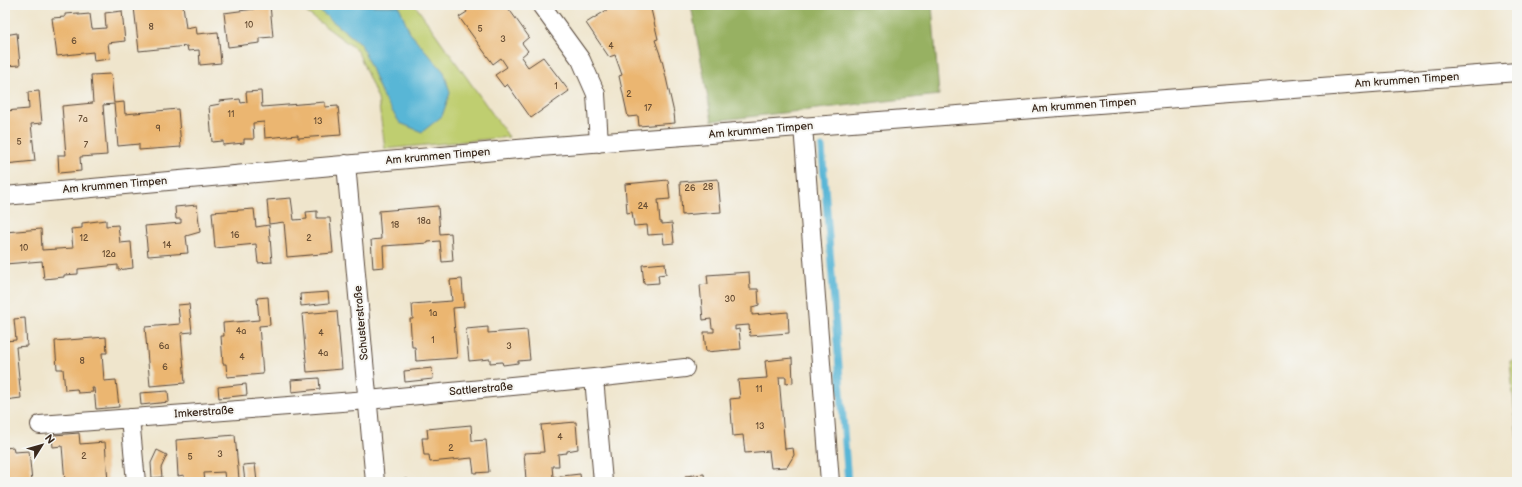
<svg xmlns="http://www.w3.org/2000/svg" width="1522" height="487" font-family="'Balsamiq Sans',sans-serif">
<rect width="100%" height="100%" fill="#f6f6f2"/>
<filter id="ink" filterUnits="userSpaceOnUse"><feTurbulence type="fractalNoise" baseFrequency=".025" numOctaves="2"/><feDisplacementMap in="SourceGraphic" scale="8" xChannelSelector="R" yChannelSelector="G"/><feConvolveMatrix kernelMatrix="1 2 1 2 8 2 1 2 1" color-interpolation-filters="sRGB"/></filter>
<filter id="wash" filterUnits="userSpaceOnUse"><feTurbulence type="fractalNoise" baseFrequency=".012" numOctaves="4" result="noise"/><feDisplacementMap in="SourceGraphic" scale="16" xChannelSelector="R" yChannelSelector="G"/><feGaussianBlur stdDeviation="0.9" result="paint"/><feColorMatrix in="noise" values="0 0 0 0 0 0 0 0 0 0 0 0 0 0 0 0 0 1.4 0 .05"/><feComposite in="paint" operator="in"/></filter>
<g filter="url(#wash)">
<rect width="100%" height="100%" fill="#efe5cc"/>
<!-- green -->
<path fill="#bfce70" stroke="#7d7c47" d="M301 5H415L509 137 385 149 378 99 357 50 306 12Z
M1517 360V437L1510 361Z"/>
<!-- forest -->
<path fill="#97b162" stroke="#696e40" d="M691 5H932L939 95 712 121Z"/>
<!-- water -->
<path fill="#58b6d6" stroke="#4a707a" d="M315 5 399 6 410 33 444 72 450 93 442 116 422 132 400 123 383 97 361 44 315 7Z"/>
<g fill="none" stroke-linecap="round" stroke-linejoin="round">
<!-- stream -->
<path stroke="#58b6d6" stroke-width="7" d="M822 148 848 482"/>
</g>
<g id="blocks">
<!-- building -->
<path fill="#ebb671" d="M155 5H183L186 28 196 26 197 34 218 32 221 63 200 65 199 50 188 51 187 46 139 51 134 7Z
M254 5H270L273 37 260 38V43L228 47 224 13 254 9Z
M463 5H506L529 37 522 43 528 51 521 57 528 67 543 57 569 91 531 118 507 84 504 87 495 75 507 67 501 58 493 64 459 17 467 12Z
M608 5H650L658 39 655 40 662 60 674 113 675 123 639 126 638 116 628 117 619 76 622 75 615 55 609 57 586 23 610 8Z
M122 11 125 41 108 43 110 59 94 61 93 52 57 56 52 18 65 17V14L78 13V15L90 14 92 29 106 28 105 13Z
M17 33 20 65 5 66V35Z
M111 74 114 103 124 102 125 114 178 109 181 147 139 150V144L118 146 114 104 103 105 107 155 80 157 81 171 59 173 58 155H66L62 106 93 103 91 75Z
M39 91 42 123 31 124 35 161 5 164V111L29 109 28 92Z
M261 91 262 107 325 102V107L338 106 341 135 298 138V135L265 138 264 122 253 123 254 139H244V143L223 145V141L212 142 209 106 220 104 219 101 240 99 241 103 247 102 246 92Z
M718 179 721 212 682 215 680 182Z
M668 180 670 199 658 200 660 222H662V224L672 223 674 243 664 244 663 234 648 235 647 225 634 226 632 212 627 213 625 184Z
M291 198 294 220 307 219 306 212 317 211V218H330L333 253 287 257 284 222 269 224 267 200Z
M197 205 200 232 186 236 188 253 148 256 145 226 181 223V219H176L175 207Z
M438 206 440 234 451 233 453 261 442 262 440 241 428 242V243L383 246 384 267 373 268 371 240 381 239 379 211Z
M254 209 256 227 269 225 272 262 258 263 256 244 215 248 212 212Z
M106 220V226L118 225 120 243 131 242 133 268 118 270V265L78 269V274L64 275V277L44 279 42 261 5 264V246L6 245 5 232 41 229 42 250 73 248 71 229 82 228V223Z
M665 263 666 274 658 275 659 283 644 284 642 265Z
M749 272 750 289H758L759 305 752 307V315L788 312 789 333 750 336 749 325 735 326V330L739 329 741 349 706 352 704 332H714V328H712L711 319 703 320 700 285 708 284 707 275Z
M462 279 464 307 453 308 457 358 416 361 415 347H412L410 319H413L412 304 452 301 450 280Z
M328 292 329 303 301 306 300 294Z
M268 297 270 325 259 326 263 374 227 377 226 364H223L221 336H224L223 323 259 320 257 298Z
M189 304 192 332 181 333 185 383 150 386 145 327 180 324 178 305Z
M337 311 342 369 307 372 302 314Z
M25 318 27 346 16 347 21 398 5 400V341L16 340 14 319Z
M488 327V333L527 330 530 360 518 361V363L503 365 502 362 490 363V359L469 361 466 329Z
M106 337 107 353H102L104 381 116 380 119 407 96 409 94 388H92L93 392 78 393 77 389 65 390 63 369H57L55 341Z
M792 358 793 383 786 384V377H779L785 449 793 448 794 455 787 467 771 468 769 451 745 453 743 435 733 436 730 399 740 398 738 380 767 378 765 361Z
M432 368 433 379 405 382 404 371Z
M319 378 320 389 292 392 291 380Z
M246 384 247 395 219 398 218 387Z
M168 391 169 402 141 405 140 393Z
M576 422 578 449 567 451V453L558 454 559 466H552L553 477 580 474 581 482H527L531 480H526L524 453 544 452 541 425Z
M471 425 472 441 486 440 489 472 474 473 472 458 430 462 429 455H424L422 438H428L427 429Z
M79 433 80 444 105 442 108 482H65L62 446 53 447 52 437 54 435Z
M235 435 239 479 225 480 224 472 204 473 205 482H184V475L178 476 176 440Z
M13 447 14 452 29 451 32 482H5V448Z
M157 450 167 455 161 468 162 477 152 478 151 463Z
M255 464 257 482H245L243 465Z
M704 474 705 482H686L685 476Z
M408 479V482H392L391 480Z"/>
</g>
</g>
<g filter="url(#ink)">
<use href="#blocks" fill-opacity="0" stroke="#564638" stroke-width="1"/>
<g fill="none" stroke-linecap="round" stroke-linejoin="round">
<!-- street casing -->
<g stroke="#564638" stroke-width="20">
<path id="street" d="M541 5 581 60 596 94 599 143
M803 126 830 482
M346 164 375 482
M5 196 540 147 1517 72
M594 378 603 482
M130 418 136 482
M40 425 368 400 594 378 685 368"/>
</g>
<!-- street -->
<use href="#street" stroke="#fff" stroke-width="18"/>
</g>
</g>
<g text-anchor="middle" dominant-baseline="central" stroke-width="4" stroke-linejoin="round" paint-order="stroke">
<!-- number labels -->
<g font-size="9" fill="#674d33">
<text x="249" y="25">10</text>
<text x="151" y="27">8</text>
<text x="480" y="29">5</text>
<text x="503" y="39">3</text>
<text x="74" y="41">6</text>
<text x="611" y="46">4</text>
<text x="556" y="86">1</text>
<text x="629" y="94">2</text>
<text x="648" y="108">17</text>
<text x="231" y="114">11</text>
<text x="83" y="119">7a</text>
<text x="318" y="121">13</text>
<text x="158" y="128">9</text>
<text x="19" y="142">5</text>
<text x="86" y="145">7</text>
<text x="708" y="187">28</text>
<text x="690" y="188">26</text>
<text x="643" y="206">24</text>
<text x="424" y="221">18a</text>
<text x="395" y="225">18</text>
<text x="235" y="235">16</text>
<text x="84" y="238">12</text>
<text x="309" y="238">2</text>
<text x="167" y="245">14</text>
<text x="24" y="248">10</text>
<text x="109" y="254">12a</text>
<text x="730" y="299">30</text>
<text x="433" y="313">1a</text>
<text x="241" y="331">4a</text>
<text x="321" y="333">4</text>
<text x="433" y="340">1</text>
<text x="164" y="346">6a</text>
<text x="509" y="346">3</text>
<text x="323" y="353">4a</text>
<text x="242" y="357">4</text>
<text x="82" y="361">8</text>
<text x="165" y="367">6</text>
<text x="759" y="389">11</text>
<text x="760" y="426">13</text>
<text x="560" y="437">4</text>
<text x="451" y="448">2</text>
<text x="220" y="454">3</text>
<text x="84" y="456">2</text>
<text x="190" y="457">5</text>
</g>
<!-- street labels -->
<g font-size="11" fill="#3b2a1e" stroke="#f6f6f2">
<text transform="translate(1407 80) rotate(-4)">Am krummen Timpen</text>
<text transform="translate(1084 105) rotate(-4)">Am krummen Timpen</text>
<text transform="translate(761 130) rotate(-5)">Am krummen Timpen</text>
<text transform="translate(438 156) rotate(-5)">Am krummen Timpen</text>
<text transform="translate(115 185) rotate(-5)">Am krummen Timpen</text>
<text transform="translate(361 323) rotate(-95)">Schusterstraße</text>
<text transform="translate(481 389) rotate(-5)">Sattlerstraße</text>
<text transform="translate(204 412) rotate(-4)">Imkerstraße</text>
</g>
</g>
<!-- margin -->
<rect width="1522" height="487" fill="none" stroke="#f6f6f2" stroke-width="20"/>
<!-- north arrow -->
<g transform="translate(42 445) rotate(53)" stroke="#f6f6f2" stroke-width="3" paint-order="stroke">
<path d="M0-3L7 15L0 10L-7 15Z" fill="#3b2a1e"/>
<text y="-6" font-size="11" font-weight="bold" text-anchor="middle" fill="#3b2a1e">N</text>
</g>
</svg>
